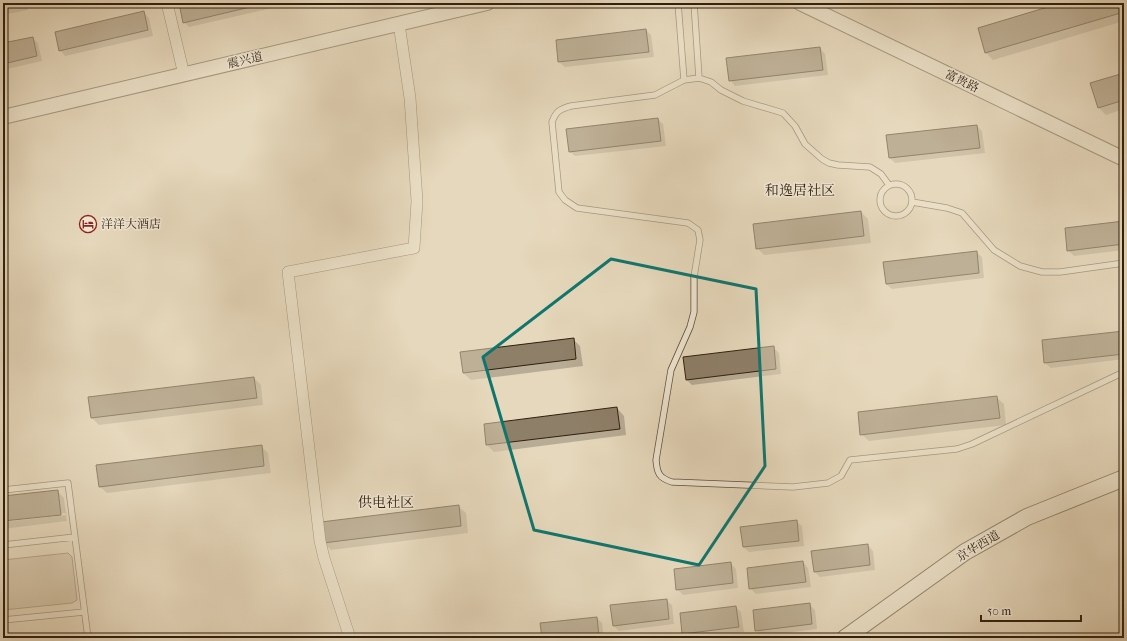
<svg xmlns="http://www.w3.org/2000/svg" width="1127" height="641" font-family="'IM FELL French Canon','Noto Serif SC',serif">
<rect width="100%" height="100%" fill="#e6d8bc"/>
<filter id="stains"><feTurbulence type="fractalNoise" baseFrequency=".005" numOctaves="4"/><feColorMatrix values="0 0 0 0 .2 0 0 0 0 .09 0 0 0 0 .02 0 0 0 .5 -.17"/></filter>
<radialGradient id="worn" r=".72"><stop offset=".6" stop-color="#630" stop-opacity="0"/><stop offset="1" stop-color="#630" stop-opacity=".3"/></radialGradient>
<!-- green -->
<path fill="#c7b99e" stroke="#7b6c56" d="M68 553 72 557 77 600 72 603 3 610V560Z"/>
<!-- shadow -->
<path fill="#0003" d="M3 3H27L28 10 3 15Z
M184 3H276L277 7 189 27 184 22Z
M1065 3H1124V21L993 60 986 53 979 29Z
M143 12 149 18 153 36 65 56 60 50Z
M646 30 651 35 654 57 565 67 559 62 557 40Z
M32 38 38 43 42 61 3 70V45Z
M820 48 825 54 828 75 735 86 730 80Z
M1124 74V109L1106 115 1099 108Z
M658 119 663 124 666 146 575 156 569 151Z
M977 126 982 131 985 153 895 163 890 158Z
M861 212 868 219 871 243 764 255 757 248Z
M1124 222V250L1074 256 1068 250Z
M976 252 982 257 984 278 892 289 886 284 884 263Z
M1124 332V359L1051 368 1045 363Z
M573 339 580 346 583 366 471 380 463 373Z
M773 347 779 353 781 374 692 385 686 379Z
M254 378 261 385 263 405 99 425 92 418Z
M996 397 1004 404 1006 425 869 441 861 434Z
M617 408 624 416 626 435 494 452 487 445Z
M261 446 268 453 271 473 107 493 99 486Z
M57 491 64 498 67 521 3 529V522L66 515 65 513 3 520V497Z
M458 506 466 513 468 533 331 550 324 543Z
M796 521 802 526 804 546 749 552 743 547 741 528Z
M868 545 873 551 875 570 820 577 815 572Z
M803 562 808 568 811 587 756 594 750 588Z
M730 563 736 569 738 588 683 595 677 589Z
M666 600 672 605 674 624 619 631 614 626Z
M809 604 815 610 817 629 762 636 756 630Z
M736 607 741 612 744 632 695 638H688L683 633Z
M597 618 602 623 604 638H543L541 624Z"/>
<!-- building -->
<path fill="#8e7f68" stroke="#2f1f0d" d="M3 3H23L24 4 3 9Z
M179 3H267L183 23Z
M1061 3H1124V12L985 53 978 28Z
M144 11 148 30 59 51 55 32Z
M646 29 649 52 558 62 556 40Z
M33 37 37 56 3 64V43Z
M820 47 823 70 729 81 726 58Z
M1124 73V100L1098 108 1090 83Z
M658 118 661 141 569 152 566 129Z
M977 125 980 148 889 158 886 135Z
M861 211 864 236 756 249 753 224Z
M1124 221V244L1067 251 1065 228Z
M977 251 979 273 886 284 883 262Z
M1124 331V354L1044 363 1042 340Z
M574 338 576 359 463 373 460 352Z
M774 346 776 369 686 380 683 357Z
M254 377 257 398 91 418 88 397Z
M997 396 1000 418 860 435 858 412Z
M617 407 620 429 486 445 484 424Z
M262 445 264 466 99 487 96 465Z
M58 490 61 515 3 521V496Z
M459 505 461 526 323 543 321 522Z
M797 520 799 541 743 547 740 527Z
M868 544 870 565 814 572 811 551Z
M803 561 806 582 749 589 747 568Z
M731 562 733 583 676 590 674 569Z
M667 599 669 619 613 626 610 605Z
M810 603 812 624 755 631 753 610Z
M736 606 739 627 682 634 680 613Z
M597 617 599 637 542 638 540 623Z"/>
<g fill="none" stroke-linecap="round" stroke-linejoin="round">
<!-- service casing -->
<g stroke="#5d4d39" stroke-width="7">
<path id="service" d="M678 3 684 80
M694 3 699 78
M880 200a16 16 0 1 1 32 0a16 16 0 1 1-32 0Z
M889 185 881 174 870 167 838 165 829 163 822 159 805 144 795 126 783 113 743 101 721 90 711 82 699 78 684 80 655 95 571 106C560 109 556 111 552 122L559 192 565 200 577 208 688 223 698 230 700 240 694 277V312L690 327 671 370 656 460C657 473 659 478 672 482L793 487 828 483 841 476 850 460 957 449 972 444 1124 372
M912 202 947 208 962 213 994 250 1020 266 1042 272H1060L1124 263
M3 490 68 483 88 638
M3 545 75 537
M3 620 84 612"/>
</g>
<!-- minor casing -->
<g stroke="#5d4d39" stroke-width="12">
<path id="minor" d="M167 3 184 75
M350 638 324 558 320 541 288 272 414 248 417 201 410 98 399 24"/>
</g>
<!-- tertiary casing -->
<g stroke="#5d4d39" stroke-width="16">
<path id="tertiary" d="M800 3 1124 159
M3 117 487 3"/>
</g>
<!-- secondary casing -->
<g stroke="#2f1f0d" stroke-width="18">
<path id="secondary" d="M845 638 965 552 1027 517 1124 478"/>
</g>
<!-- service -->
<use href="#service" stroke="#efe6d3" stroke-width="5.5"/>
<!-- minor -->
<use href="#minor" stroke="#efe6d3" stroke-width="11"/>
<!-- tertiary -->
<use href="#tertiary" stroke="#efe6d3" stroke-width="14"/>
<!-- secondary -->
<use href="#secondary" stroke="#efe6d3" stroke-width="16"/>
</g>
<!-- marked area -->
<path d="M0 0H1127V641H0ZM611 259 756 289 765 466 699 565 534 530 483 357Z" fill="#e6d8bc" fill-opacity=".55" fill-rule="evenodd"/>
<path fill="none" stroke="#0f766e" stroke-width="3" stroke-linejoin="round" d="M611 259 756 289 765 466 699 565 534 530 483 357Z"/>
<!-- icons -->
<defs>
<g id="hotel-ring" transform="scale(0.9)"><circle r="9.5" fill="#efe6d3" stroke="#8f2418" stroke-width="1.5"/><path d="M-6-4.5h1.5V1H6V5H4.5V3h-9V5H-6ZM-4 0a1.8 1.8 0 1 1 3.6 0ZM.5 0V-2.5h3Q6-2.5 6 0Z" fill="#8f2418"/></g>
</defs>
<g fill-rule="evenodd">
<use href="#hotel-ring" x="88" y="224"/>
</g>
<g text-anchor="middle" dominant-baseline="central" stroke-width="3" stroke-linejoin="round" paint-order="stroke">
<!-- street labels -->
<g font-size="12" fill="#2f1f0d" stroke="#efe6d3">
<text transform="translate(245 60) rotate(-13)">震兴道</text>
<text transform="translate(962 81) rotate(26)">富贵路</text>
<text transform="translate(978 546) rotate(-31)">京华西道</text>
</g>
<!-- poi labels -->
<g font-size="12" fill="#2f1f0d" stroke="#efe6d3" text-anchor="start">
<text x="101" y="224">洋洋大酒店</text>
</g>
<!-- quarter labels -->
<g font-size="14" fill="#2f1f0d" stroke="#efe6d3">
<text x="800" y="190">和逸居社区</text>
<text x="386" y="502">供电社区</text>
</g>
</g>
<!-- margin -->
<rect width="1127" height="641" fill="none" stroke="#e6d8bc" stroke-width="16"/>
<rect x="4" y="4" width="1119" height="633" fill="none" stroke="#2f1f0d" stroke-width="2"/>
<rect x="8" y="8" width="1111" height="625" fill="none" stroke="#2f1f0d"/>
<!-- scale -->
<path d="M981 615v6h100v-6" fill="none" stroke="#2f1f0d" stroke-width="2"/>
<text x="987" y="615" font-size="12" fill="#2f1f0d" stroke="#efe6d3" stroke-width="3" paint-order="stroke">50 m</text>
<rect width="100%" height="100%" filter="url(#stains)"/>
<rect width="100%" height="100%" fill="url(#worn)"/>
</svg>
